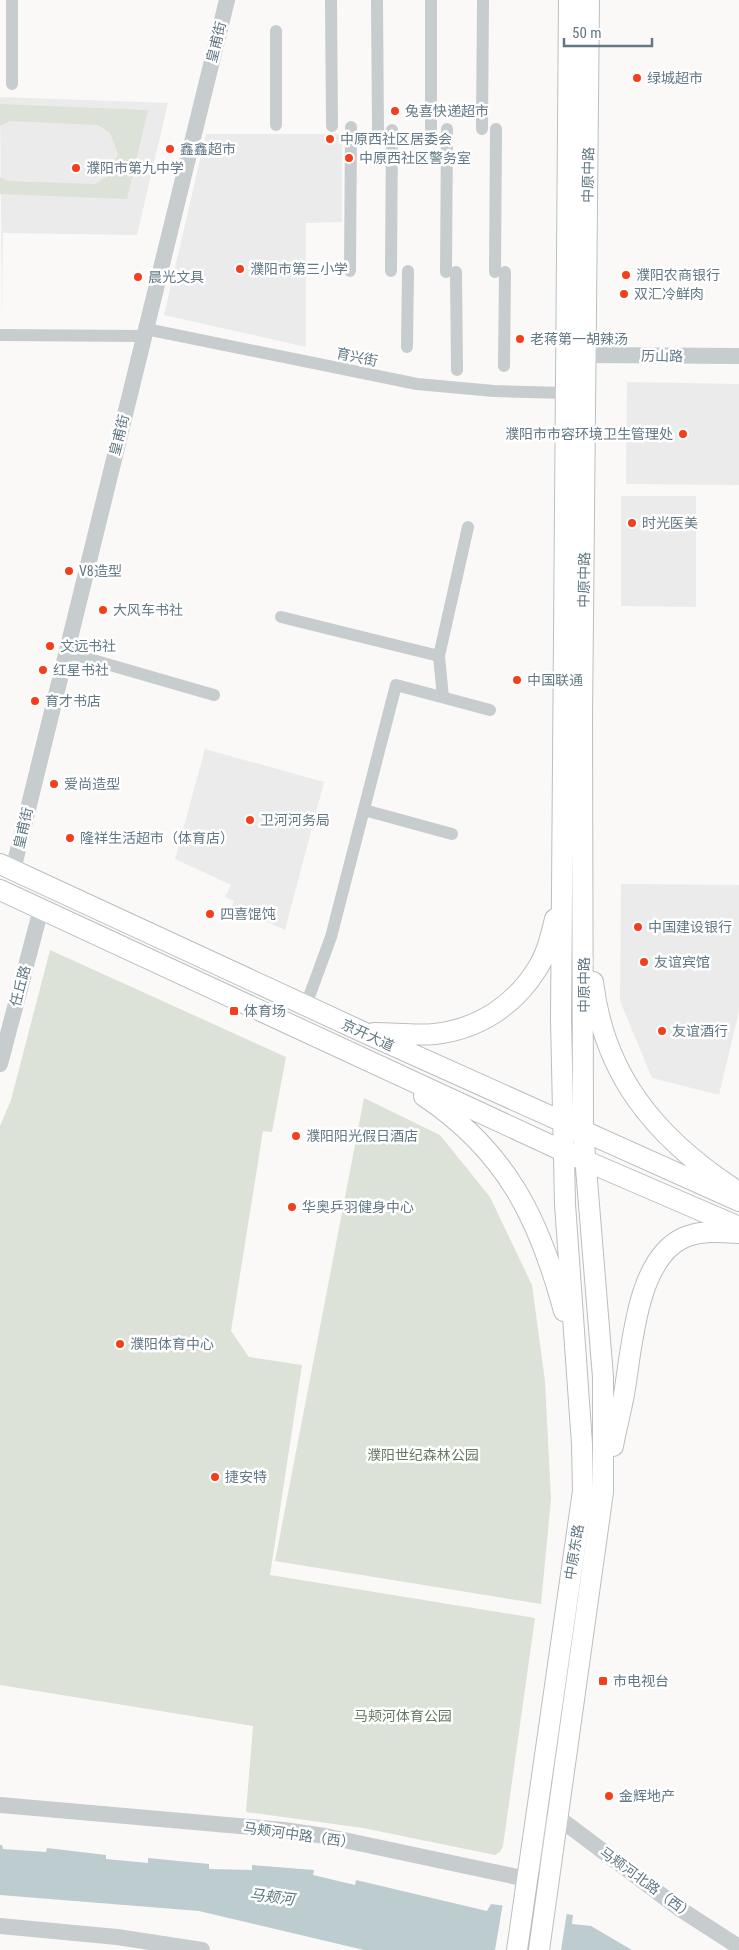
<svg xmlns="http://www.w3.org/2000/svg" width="739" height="1950" font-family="'Roboto Condensed','Noto Sans SC',sans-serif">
<rect width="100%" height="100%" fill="#faf9f7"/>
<!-- built -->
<path fill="#eaebea" d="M0 97 168 103 137 235 3 233 2 321Z
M206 134H342V222L306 223V347L164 315Z
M627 382 739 384V485L626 484Z
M621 496H696V607L621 606Z
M205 749 324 782 285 930 232 906 234 901 225 897 231 885 175 859Z
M621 884 739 885V1011L719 1095 652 1078 620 1001Z"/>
<!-- green -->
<path fill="#dce2d7" d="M0 104 148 110 127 199 0 194V177L8 181 95 184 112 173 118 154 110 133 98 125 10 121 0 126Z
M50 950 286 1057 272 1132 263 1131 231 1331 249 1357 302 1365 270 1575 535 1618 503 1846 500 1852 495 1855 363 1828 246 1812 253 1726 0 1685V1126L11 1100Z
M364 1098 440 1135 490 1197 532 1285 545 1381 551 1499 541 1604 275 1561Z"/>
<!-- water -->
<path fill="#bdcccf" d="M0 1845H2L3 1849 46 1852 47 1848 106 1855V1859L148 1863V1858L209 1864V1869L252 1870V1865L314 1870 313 1875 355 1885 356 1880 487 1911 491 1904 573 1915 572 1924 591 1926 632 1950H364L199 1911 0 1895Z"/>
<!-- pier -->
<path fill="#faf9f7" d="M503 1903 567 1912 561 1950H495Z"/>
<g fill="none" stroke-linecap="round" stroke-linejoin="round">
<!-- primary casing -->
<g stroke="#babfc2" stroke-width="22">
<path id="primary" d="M0 864 363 1032 739 1201
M0 890 563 1151 739 1227
M593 982C604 1075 655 1136 731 1187
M374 1033C394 1033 415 1036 435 1034 478 1029 514 1006 537 969 547 954 551 935 555 919
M424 1096C506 1151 539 1218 564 1311
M613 1446C616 1429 621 1411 624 1394 632 1349 636 1260 683 1238 700 1230 720 1232 739 1233
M517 1950 583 1491 582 1444 565 1204 561 1019 569 0
M539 1950 603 1492V1377L583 1131 582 719 589 0"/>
</g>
<!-- minor -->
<path stroke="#c7cccf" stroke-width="12" d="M331 0 332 126
M377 0 378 130
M431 0V129
M276 31V125
M12 84V0
M482 129 483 0
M350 271 351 127
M391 271 392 130
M446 272 447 129
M456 272 457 370
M495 272 496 129
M146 329 417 384 494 391 565 393
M0 335 143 336
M407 347 408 271
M504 366 505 272
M281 617 439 656
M65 652 214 695
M443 697 439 656 468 527
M364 810 452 834
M306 1005 331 937 396 685 490 710"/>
<!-- tertiary -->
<path stroke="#c7cccf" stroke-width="16" d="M586 355 739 356
M13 870 227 0
M0 1064 41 909
M0 1805 284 1830 325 1836 527 1879 556 1816 680 1909 739 1947
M0 1926 117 1937 202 1950"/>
<!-- primary -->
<use href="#primary" stroke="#fff" stroke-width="20"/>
</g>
<!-- markers -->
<g fill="#f43f1c" stroke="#fff" stroke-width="2">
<circle cx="637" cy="78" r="5"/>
<circle cx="395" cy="111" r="5"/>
<circle cx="330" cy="139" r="5"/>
<circle cx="170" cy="149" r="5"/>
<circle cx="349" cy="158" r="5"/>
<circle cx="76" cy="168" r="5"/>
<circle cx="240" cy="269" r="5"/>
<circle cx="626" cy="275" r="5"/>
<circle cx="138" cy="277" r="5"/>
<circle cx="624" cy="294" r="5"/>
<circle cx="520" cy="339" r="5"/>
<circle cx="683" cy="434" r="5"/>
<circle cx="632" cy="523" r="5"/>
<circle cx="69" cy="571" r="5"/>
<circle cx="103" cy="610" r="5"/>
<circle cx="50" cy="646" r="5"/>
<circle cx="43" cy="670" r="5"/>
<circle cx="517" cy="680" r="5"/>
<circle cx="35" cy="701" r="5"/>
<circle cx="54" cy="784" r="5"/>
<circle cx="250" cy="820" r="5"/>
<circle cx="70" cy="838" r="5"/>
<circle cx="210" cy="914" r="5"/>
<circle cx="638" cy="927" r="5"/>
<circle cx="644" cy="962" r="5"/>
<rect x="229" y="1006" width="10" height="10" rx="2.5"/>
<circle cx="662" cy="1031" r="5"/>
<circle cx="296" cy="1136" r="5"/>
<circle cx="292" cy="1207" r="5"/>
<circle cx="120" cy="1344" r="5"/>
<circle cx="215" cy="1477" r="5"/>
<rect x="598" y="1676" width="10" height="10" rx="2.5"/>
<circle cx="609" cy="1796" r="5"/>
</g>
<g text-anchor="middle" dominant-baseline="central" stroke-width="5" stroke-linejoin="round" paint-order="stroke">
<!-- street labels -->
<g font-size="14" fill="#627885" stroke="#fff">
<text transform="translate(216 42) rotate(-76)">皇甫街</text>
<text transform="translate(588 175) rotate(-89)">中原中路</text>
<text transform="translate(662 356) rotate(1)">历山路</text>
<text transform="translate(357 357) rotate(12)">育兴街</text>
<text transform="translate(119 435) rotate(-76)">皇甫街</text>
<text transform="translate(584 580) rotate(-89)">中原中路</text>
<text transform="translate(23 828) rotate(-77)">皇甫街</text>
<text transform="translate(584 985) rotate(-90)">中原中路</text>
<text transform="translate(20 986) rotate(-75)">任丘路</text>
<text transform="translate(368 1035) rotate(25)">京开大道</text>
<text transform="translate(574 1552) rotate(-81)">中原东路</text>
<text transform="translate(299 1835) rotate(8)">马颊河中路（西）</text>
<text transform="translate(647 1883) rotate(36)">马颊河北路（西）</text>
</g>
<!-- poi labels -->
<g font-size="14" fill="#627885" stroke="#fff" text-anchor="start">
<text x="647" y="78">绿城超市</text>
<text x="405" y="111">兔喜快递超市</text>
<text x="340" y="139">中原西社区居委会</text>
<text x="180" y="149">鑫鑫超市</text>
<text x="359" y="158">中原西社区警务室</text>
<text x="86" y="168">濮阳市第九中学</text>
<text x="250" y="269">濮阳市第三小学</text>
<text x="636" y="275">濮阳农商银行</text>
<text x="148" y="277">晨光文具</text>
<text x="634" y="294">双汇冷鲜肉</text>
<text x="530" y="339">老蒋第一胡辣汤</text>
<text x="673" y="434" text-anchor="end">濮阳市市容环境卫生管理处</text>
<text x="642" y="523">时光医美</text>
<text x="79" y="571">V8造型</text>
<text x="113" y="610">大风车书社</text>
<text x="60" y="646">文远书社</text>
<text x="53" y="670">红星书社</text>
<text x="527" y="680">中国联通</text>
<text x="45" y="701">育才书店</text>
<text x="64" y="784">爱尚造型</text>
<text x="260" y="820">卫河河务局</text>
<text x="80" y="838">隆祥生活超市（体育店）</text>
<text x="220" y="914">四喜馄饨</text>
<text x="648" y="927">中国建设银行</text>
<text x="654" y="962">友谊宾馆</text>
<text x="244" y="1011">体育场</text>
<text x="672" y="1031">友谊酒行</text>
<text x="306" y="1136">濮阳阳光假日酒店</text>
<text x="302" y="1207">华奥乒羽健身中心</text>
<text x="130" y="1344">濮阳体育中心</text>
<text x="225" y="1477">捷安特</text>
<text x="613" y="1681">市电视台</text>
<text x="619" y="1796">金辉地产</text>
</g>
<!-- park labels -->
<g font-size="14" fill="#687b61" stroke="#fff">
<text x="423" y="1455">濮阳世纪森林公园</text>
<text x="403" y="1716">马颊河体育公园</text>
</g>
<!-- water labels -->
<g font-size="15" font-style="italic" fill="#5d787e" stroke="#fff">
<text transform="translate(272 1897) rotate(7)">马颊河</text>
</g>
</g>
<!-- scale -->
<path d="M564 38v8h88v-8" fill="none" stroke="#627885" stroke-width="2.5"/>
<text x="572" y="38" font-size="15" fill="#627885" stroke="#ffffff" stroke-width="4" paint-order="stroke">50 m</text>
</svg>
